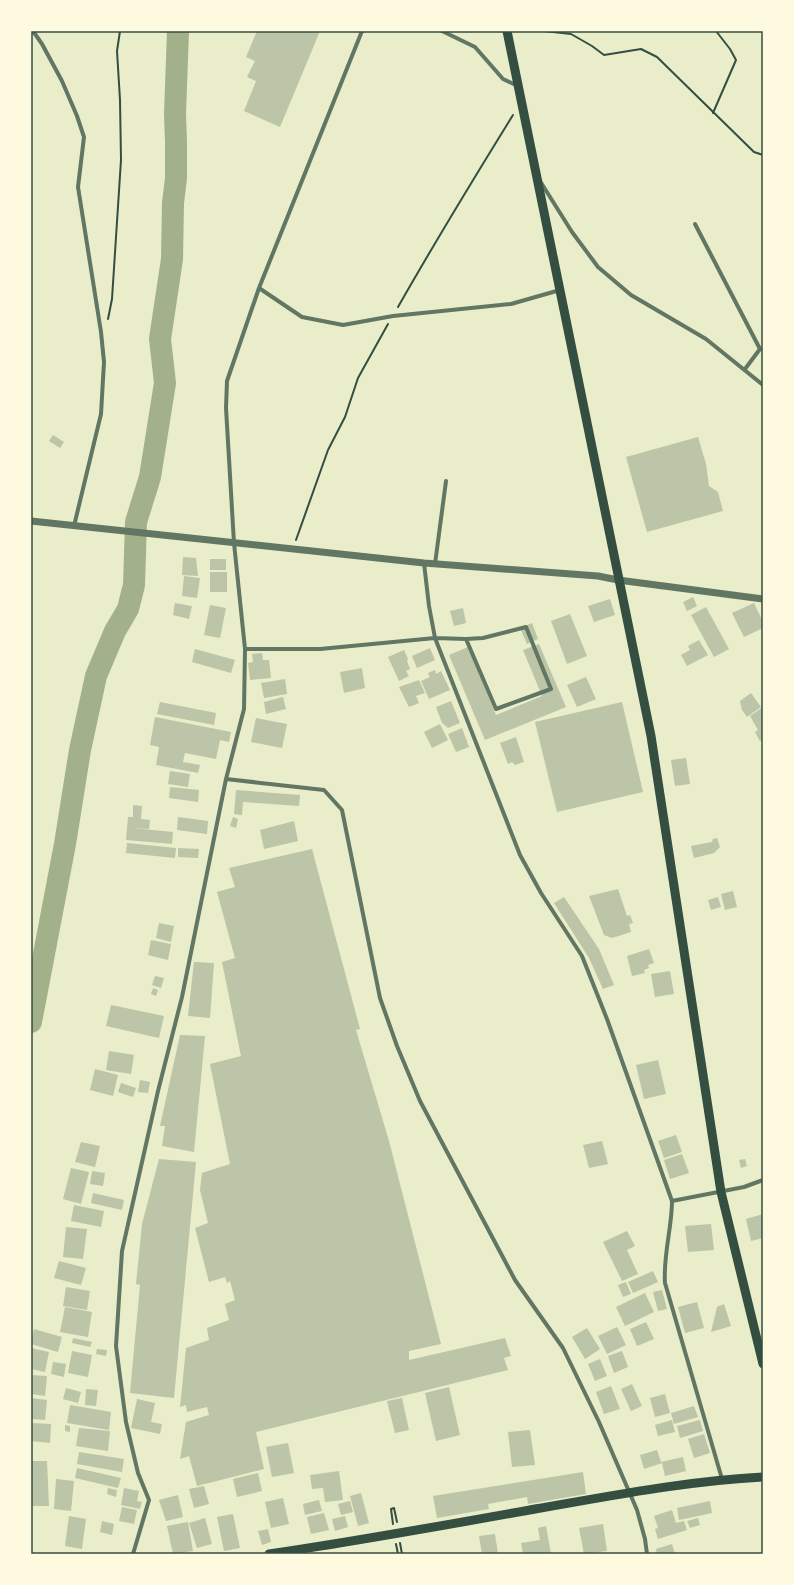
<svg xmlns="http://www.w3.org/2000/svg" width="794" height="1585" font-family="Barlow,sans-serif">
<rect width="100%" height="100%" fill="#e9edc9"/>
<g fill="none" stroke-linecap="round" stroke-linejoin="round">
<!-- river -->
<path stroke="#a3b18a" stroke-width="22" d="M31 1022 65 844 80 750 96 676 115 631 128 609 134 585 136 522 150 477 165 383 160 339 172 259 173 203 176 178V142L175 114 178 31"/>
</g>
<!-- building -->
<path fill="#bcc5a7" d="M257 31H320L280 127 244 111 256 81 247 77 255 61 246 57Z
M53 435 64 442 60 448 49 441Z
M698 437 706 464 709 486 718 492 723 511 647 532 626 457Z
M183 557 196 558 198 576 182 575Z
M210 559H226V570H210Z
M210 572H227V592H210Z
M184 576 200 578 197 598 182 596Z
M693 597 697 606 687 611 683 602Z
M610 599 615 615 594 622 588 606Z
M175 603 192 606 189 619 173 615Z
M754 603 763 622V628L744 637 732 613Z
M210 605 226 608 220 638 204 635Z
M706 607 729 649 714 657 691 615Z
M463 608 466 623 454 626 450 611Z
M570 614 587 656 567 664 551 621Z
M532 623 538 639 527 644 520 628Z
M699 640 708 655 687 666 681 655 690 650 688 646Z
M539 644 566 707 485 740 449 655 468 647 496 715 542 696 523 650Z
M430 648 435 660 417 668 412 656Z
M195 649 235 660 231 673 192 662Z
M404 650 408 659 407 661 410 669 406 671 409 676 399 681 388 657Z
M262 653 263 660H269L271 678 250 680 248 663 253 662 252 654Z
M362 668 365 688 344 693 340 672Z
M435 670 436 674 441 671 450 690 429 699 421 681 430 677 428 673Z
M586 677 596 699 577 707 567 685Z
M285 679 287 694 264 698 261 683Z
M419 680 425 693 416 696 419 703 409 707 399 687Z
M751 693 761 707 747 717 742 710 740 701Z
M283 697 286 709 266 714 264 702Z
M451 701 460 723 448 728 442 723 436 707Z
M160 702 216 713 214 725 157 714Z
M622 702 643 792 557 812 535 722Z
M763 707V740L760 741 755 732 758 730 750 716Z
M155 717 231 732 229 742 220 740 216 759 185 753 183 762 200 765 198 773 156 765 159 747 150 745Z
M256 718 287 724 282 748 251 742Z
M440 724 448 740 432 748 424 732Z
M462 728 469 747 456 752 448 734Z
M516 737 524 762 515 765 512 762 508 764 500 743Z
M686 758 690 784 675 786 671 760Z
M170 771 190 774 188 787 168 784Z
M170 787 199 790 198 802 169 798Z
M236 790 300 795 299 806 243 802 242 815 234 814Z
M133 805 142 806 141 819 150 820 149 829 132 828 173 832 172 844 126 840 128 817H133Z
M178 817 208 821 207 834 177 830Z
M233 817 238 819 236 828 230 826Z
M294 821 298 841 264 849 260 830Z
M717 838 720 847 714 853 694 858 691 846 712 842 713 839Z
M127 843 176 848 175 858 126 853Z
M178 848 199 849 198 858 178 857Z
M312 849 360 1029 356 1030 389 1141 441 1344 409 1351V1360L505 1338 511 1356 504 1358 508 1370 256 1432 264 1469 197 1486 189 1456 180 1459 186 1422 209 1415 207 1407 187 1412 186 1405 180 1407 186 1348 209 1340 207 1328 229 1320 225 1304 235 1300 230 1281 227 1283 225 1277 209 1282 195 1228 208 1223 200 1190 202 1173 230 1164 210 1064 241 1056 222 962 235 958 217 892 235 887 229 868Z
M618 889 627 916 630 915 633 923 629 924 631 932 612 938 604 935 589 896Z
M733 891 737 907 725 910 721 894Z
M564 897 599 949 614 985 603 989 589 958 554 903Z
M718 897 721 907 711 910 708 900Z
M159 923 174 926 171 942 156 938Z
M151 940 171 944 168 960 148 955Z
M649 949 654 963 648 965 649 968 644 970 645 973 632 976 627 956Z
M194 962 214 963 210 1018 188 1016Z
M670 971 674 994 655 997 651 974Z
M155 976 164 978 161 988 152 985Z
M153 988 158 990 156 996 151 994Z
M111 1005 164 1016 159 1038 106 1026Z
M180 1035 205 1036 194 1152 162 1146 165 1126H160Z
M109 1051 134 1055 131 1074 106 1070Z
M658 1060 666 1094 644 1099 636 1065Z
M95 1069 118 1075 113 1096 90 1090Z
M140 1080 150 1082 148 1093 138 1092Z
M121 1083 136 1088 133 1097 118 1092Z
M676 1135 682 1152 664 1158 658 1141Z
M602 1141 608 1164 589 1168 583 1145Z
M81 1142 100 1146 95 1167 75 1162Z
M682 1154 689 1173 670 1179 664 1160Z
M159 1159 196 1162 174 1398 130 1393 140 1285 136 1284 142 1224Z
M745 1159 747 1166 741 1168 739 1160Z
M71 1168 89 1172 81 1204 63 1199Z
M92 1171 105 1173 103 1186 90 1184Z
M93 1193 124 1200 122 1210 91 1203Z
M74 1205 104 1211 101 1227 71 1221Z
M763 1214V1238L751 1241 746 1219Z
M711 1224 714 1250 688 1252 685 1226Z
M66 1227 87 1229 83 1259 63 1257Z
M627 1231 635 1246 627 1250 638 1274 622 1281 603 1242Z
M59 1261 86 1268 81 1285 54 1278Z
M653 1271 658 1282 633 1293 628 1282Z
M626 1282 631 1294 623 1297 618 1285Z
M66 1287 90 1291 87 1310 63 1306Z
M662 1290 667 1309 658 1311 653 1292Z
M645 1293 654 1312 625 1326 616 1307Z
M697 1302 704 1328 685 1333 678 1307Z
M724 1304 731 1326 711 1332 717 1307Z
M65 1307 92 1312 88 1337 60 1332Z
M646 1322 654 1339 637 1346 630 1329Z
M617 1327 626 1345 607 1354 598 1336Z
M587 1328 600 1349 585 1359 572 1337Z
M34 1329 62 1337 58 1352 31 1344Z
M73 1338 92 1342 90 1347 72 1343Z
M31 1348 49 1352 45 1372 31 1369Z
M97 1349 107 1350 106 1356 96 1354Z
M72 1351 92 1355 88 1377 68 1373Z
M622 1351 628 1367 614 1373 608 1356Z
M600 1359 607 1376 595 1381 588 1364Z
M53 1362 66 1364 64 1377 51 1374Z
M31 1375 47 1376 45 1396 31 1394Z
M632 1384 642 1406 631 1411 621 1389Z
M611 1386 620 1409 604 1414 596 1392Z
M449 1387 460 1435 436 1441 425 1393Z
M66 1388 81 1392 78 1403 63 1399Z
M86 1389 98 1390 96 1406 85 1405Z
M665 1394 670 1413 655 1417 650 1398Z
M31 1398 47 1400 45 1420 31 1419Z
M402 1398 409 1430 395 1433 387 1401Z
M137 1399 155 1403 151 1422 162 1424 160 1434 131 1428Z
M70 1405 111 1412 109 1430 67 1423Z
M694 1406 698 1417 674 1424 671 1413Z
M672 1420 675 1432 658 1436 655 1425Z
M700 1420 703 1431 680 1438 677 1426Z
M31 1423 51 1424 50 1443 31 1441Z
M65 1425 70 1426V1432L65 1431Z
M79 1428 110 1431 108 1451 76 1446Z
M530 1430 535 1465 512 1467 508 1432Z
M704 1434 710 1453 694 1458 688 1439Z
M288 1443 294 1473 272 1477 266 1447Z
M657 1450 661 1462 683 1457 686 1471 665 1476 662 1463 644 1469 640 1455Z
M79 1452 124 1459 122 1472 77 1464Z
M31 1461H47L49 1506H31Z
M77 1468 121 1478 118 1488 75 1478Z
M339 1471 343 1500 325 1502 323 1488 312 1489 310 1475Z
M583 1472 586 1494 528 1504 527 1497 488 1504 489 1509 437 1518 433 1496Z
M258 1473 262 1491 237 1497 233 1479Z
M56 1479 74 1481 71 1511 54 1509Z
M204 1486 209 1504 194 1508 189 1489Z
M108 1488 117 1490 116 1497 107 1494Z
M124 1488 139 1491 137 1501 142 1502 140 1509 121 1505Z
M361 1493 369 1523 358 1526 350 1496Z
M178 1495 183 1517 166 1521 159 1500Z
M283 1498 289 1524 271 1528 265 1502Z
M319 1500 322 1511 305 1515 303 1504Z
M350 1501 353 1512 341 1515 338 1504Z
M710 1501 712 1513 679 1520 677 1508Z
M122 1507 137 1510 134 1524 119 1521Z
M672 1510 676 1523 684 1521 687 1530 658 1539 655 1529 658 1528 654 1516Z
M324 1513 329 1530 311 1534 307 1517Z
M233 1514 240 1548 224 1551 217 1517Z
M69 1516 86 1519 82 1549 65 1546Z
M345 1516 348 1527 335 1531 332 1519Z
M205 1518 212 1544 197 1548 189 1523Z
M698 1518 700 1525 690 1528 687 1521Z
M102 1521 114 1524 112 1535 100 1532Z
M188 1522 193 1551 173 1554 167 1526Z
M603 1524 607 1551 584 1554 579 1528Z
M546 1526 551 1554H523L521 1543 540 1540 538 1528Z
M268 1529 271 1542 262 1545 258 1531Z
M495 1534 498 1554H482L479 1536Z
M672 1544 675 1554H657L656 1549Z"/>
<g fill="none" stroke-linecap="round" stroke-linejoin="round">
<!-- path -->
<path stroke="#344e41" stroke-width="2" d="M544 31 571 34 592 46 604 55 641 49 657 57 754 152 763 155
M713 113 736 60 730 49 716 31
M398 307C435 242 474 178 513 115
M108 319 112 299 121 160 120 100 117 51 120 31
M296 540 328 450 345 417 358 378 388 324
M393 1524 391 1509 394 1508 397 1522
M400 1543 402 1554
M396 1544 398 1554"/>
<!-- minor -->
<path stroke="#617663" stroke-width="4" d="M33 31 42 44 62 81 77 116 84 137 78 187 101 332 104 362 101 414 74 526
M442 31 475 47 503 79 518 86
M540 181 572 232 598 267 631 295 706 339 763 385
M695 224 760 349 745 369
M259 288 302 317 343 325 393 316 511 304 560 290
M424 563 429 606 435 638 491 781 520 855 541 893 582 956 607 1019 672 1201C672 1228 663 1255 665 1283L722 1479
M435 564 446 481
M245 649H320L435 638 466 639 483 638 526 627 551 689 496 709 466 639
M226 779 324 790 342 810 380 998 397 1046 420 1101 515 1280 563 1348 599 1422 637 1510 645 1539 647 1554
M672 1201 744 1187 763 1180
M133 1554 149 1500 138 1473 126 1422 116 1346 122 1251 158 1091 182 997 226 779 244 709 245 649 234 543 226 408 227 381 259 288 362 31"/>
<!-- tertiary -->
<path stroke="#617663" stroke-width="7" d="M31 521 424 563 598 576 618 580 763 599"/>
<!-- primary -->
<path stroke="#344e41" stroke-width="9" d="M507 31 651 736 721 1192 763 1364"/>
<!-- trunk -->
<path stroke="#344e41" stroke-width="9" d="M269 1554C358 1541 446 1525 535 1509 611 1496 686 1481 763 1477"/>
</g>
<!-- border -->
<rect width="794" height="1585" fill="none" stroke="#fefae0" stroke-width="64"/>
<rect x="32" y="32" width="730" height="1521" fill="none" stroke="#344e41" stroke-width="1.5"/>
</svg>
